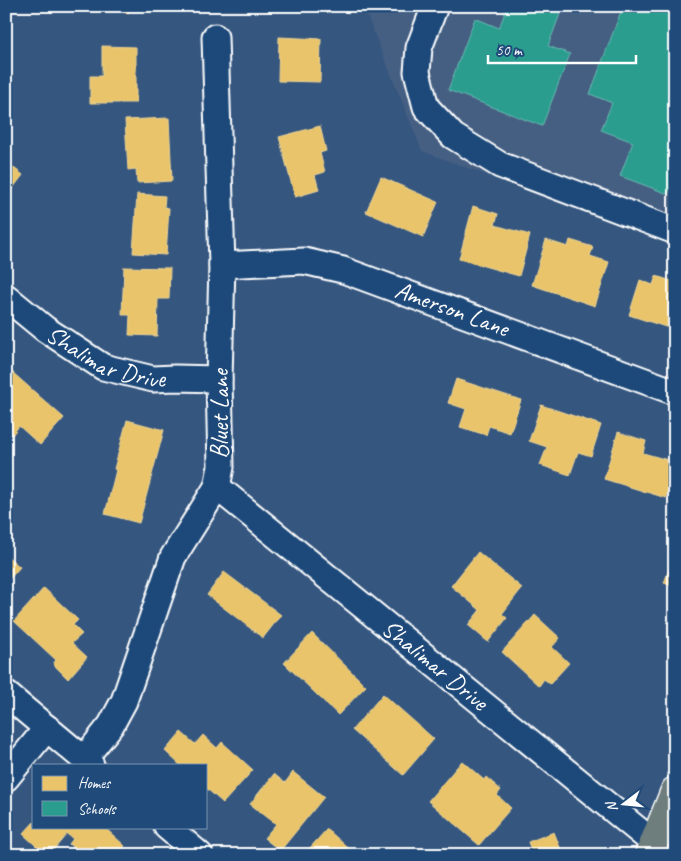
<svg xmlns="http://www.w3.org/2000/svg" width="681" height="861" font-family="Caveat,sans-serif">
<rect width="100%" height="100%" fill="#35567f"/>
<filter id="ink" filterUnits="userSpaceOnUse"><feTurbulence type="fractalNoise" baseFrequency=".02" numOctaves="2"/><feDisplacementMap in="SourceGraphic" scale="10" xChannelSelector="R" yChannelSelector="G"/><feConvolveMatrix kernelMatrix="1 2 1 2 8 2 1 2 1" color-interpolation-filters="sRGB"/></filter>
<g filter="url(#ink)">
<!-- built -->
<path fill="#455e82" d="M363 6H675V245L422 151Z"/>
<!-- homes -->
<path fill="#e9c46a" stroke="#f0d697" d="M118 6H134L127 14Z
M279 37 321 39 320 82 278 81Z
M102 46 136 47V103H90V76H102Z
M169 118 172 181 137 183 136 169 128 170 125 120Z
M320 126 326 151 320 153 325 172 315 175 319 190 295 197 279 137Z
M6 162 23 175 6 197Z
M381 177 438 202 423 237 366 212Z
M137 194 165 196 164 207 169 208 166 255 133 253Z
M473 206 498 214 495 225 530 235 519 276 459 259Z
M546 240 568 247 570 240 593 247 590 256 609 262 595 306 532 285Z
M124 267 170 268 169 299H158L157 336 129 335 130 315H122Z
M656 276 675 282V330L629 315 640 280 653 285Z
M12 372 64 418 40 445 19 426 12 435 6 430V378Z
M456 379 521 400 510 433 489 426 486 435 460 427 466 409 448 403Z
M541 405 601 425 591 456 578 452 570 475 540 465 547 447 529 441Z
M127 420 164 430 139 523 105 514 116 470 114 469Z
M618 432 646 441 643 453 675 462 666 498 604 479Z
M478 552 522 588 502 614 507 618 488 642 468 625 480 610 451 586Z
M675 553V587L664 583Z
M6 555 20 567 6 583Z
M224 572 281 615 263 638 207 595Z
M44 588 78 620 73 625 82 634 72 643 87 657 68 679 53 664 56 660 14 621Z
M535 615 560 638 552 647 569 663 550 684 544 679 539 686 502 652Z
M312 633 366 686 338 715 284 663Z
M383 694 434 739 403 775 352 730Z
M181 732 195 744 203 735 217 748 222 742 253 770 223 803 206 788V765H180L165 751Z
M462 761 484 780 486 777 501 790 497 795 511 808 479 845 428 801Z
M293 772 324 797 280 851 264 838 276 824 250 804 274 774 285 783Z
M34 822V827H104L125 846 117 855H82L69 844 73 839 67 834 49 855H46L23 834Z
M327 829 356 855H313L308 850Z
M554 832 563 855H533L528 842Z"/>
<!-- schools -->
<path fill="#2a9d8f" stroke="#6abab1" d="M495 6H563L548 46 570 54 542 126 448 90 475 18 499 28 506 10Z
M623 6H675V176L668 194 620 176 633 142 601 130 612 103 590 94Z"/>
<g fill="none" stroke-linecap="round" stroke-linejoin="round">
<!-- minor casing -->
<g stroke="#fff" stroke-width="29">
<g id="minor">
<path d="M435 6 419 48 417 72 426 107 453 136 500 165 675 231"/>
<path d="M222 265 304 261 343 270 675 392"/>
<path id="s1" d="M6 297 45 329 103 367 153 379 175 378 219 379"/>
<path d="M217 487 654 843"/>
<path d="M6 694 91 765"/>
<path d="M84 759 111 725 124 701 173 557 217 487 221 467 219 379 222 265 215 37"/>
<path d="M6 778 47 728"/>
<path d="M167 827 200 855"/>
</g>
</g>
<!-- major casing -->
<g stroke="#fff" stroke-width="31">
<path id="major" d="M649 855 675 791"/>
</g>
<!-- minor -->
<use href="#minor" stroke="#1f4a7a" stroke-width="25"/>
<!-- major -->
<use href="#major" stroke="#6d7e7c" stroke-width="28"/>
</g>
</g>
<g text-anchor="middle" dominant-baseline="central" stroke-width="5" stroke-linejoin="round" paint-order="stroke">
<!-- street labels -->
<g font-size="25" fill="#fff" stroke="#1f4a7a">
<text transform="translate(452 309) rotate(20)">Amerson Lane</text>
<text stroke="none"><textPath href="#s1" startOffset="119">Shalimar Drive</textPath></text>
<text transform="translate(220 414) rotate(-90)">Bluet Lane</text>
<text transform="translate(435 665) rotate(39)">Shalimar Drive</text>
</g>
</g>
<!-- margin -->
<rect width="681" height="861" fill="none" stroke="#1f4a7a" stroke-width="25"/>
<rect x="12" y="12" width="656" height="836" fill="none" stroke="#fff" stroke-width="2" filter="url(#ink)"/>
<!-- legend -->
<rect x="32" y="764" width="175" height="65" fill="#1f4a7a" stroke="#7992af"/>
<rect x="42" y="776" width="25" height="15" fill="#e9c46a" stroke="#7992af"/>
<text x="78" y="788" font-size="15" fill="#ffffff">Homes</text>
<rect x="42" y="801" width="25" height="15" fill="#2a9d8f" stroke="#7992af"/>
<text x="78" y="814" font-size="15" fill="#ffffff">Schools</text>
<!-- north arrow -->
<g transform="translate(624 804) rotate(254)" stroke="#1f4a7a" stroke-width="4" paint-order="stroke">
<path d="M0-4L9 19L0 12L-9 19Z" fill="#ffffff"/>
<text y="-8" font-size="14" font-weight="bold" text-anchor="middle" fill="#ffffff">N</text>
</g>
<!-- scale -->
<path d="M488 55v8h148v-8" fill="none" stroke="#ffffff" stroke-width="2.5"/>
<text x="496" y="55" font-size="15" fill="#ffffff" stroke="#1f4a7a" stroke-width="4" paint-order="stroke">50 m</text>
</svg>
